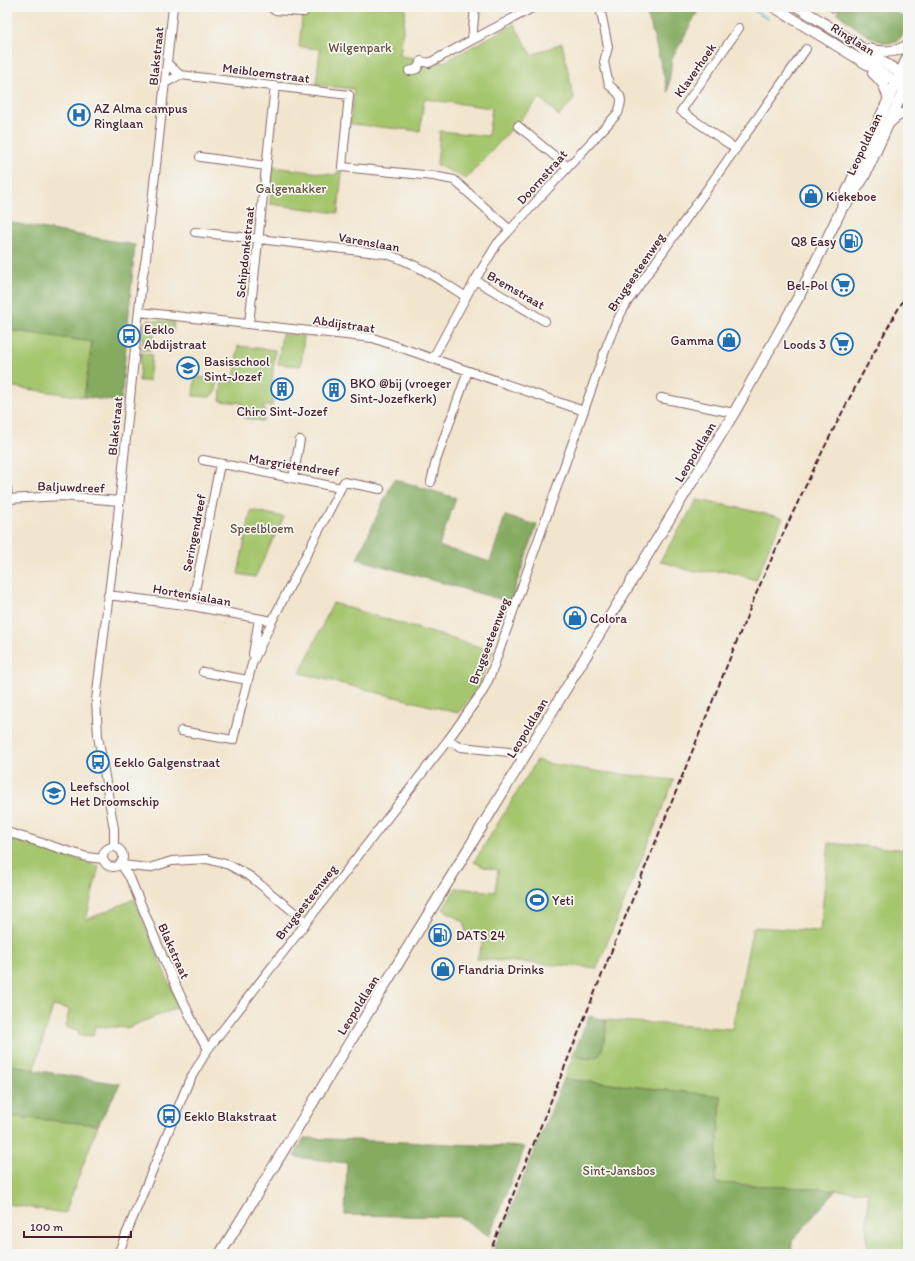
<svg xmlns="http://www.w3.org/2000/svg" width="915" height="1261" font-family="Itim,sans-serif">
<rect width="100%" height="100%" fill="#f6f6f2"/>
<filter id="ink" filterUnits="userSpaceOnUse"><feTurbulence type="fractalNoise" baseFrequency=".025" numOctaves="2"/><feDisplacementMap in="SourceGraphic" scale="8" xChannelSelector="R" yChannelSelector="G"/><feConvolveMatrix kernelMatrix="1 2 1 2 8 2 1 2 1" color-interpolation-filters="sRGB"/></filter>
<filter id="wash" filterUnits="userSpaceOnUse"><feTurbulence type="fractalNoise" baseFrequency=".012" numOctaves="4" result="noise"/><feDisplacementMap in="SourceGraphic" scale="16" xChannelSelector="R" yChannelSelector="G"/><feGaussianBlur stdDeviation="0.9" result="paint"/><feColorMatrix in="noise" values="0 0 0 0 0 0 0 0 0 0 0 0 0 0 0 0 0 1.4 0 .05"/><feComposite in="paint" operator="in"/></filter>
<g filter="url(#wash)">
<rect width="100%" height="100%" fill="#f2e5ce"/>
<!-- green -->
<path fill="#a6c66e" stroke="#78724c" d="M312 7H406L400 56 444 62 514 24 532 55 562 43 574 99 559 116 540 98 466 179 437 165 440 131 488 136 492 108 424 99 420 131 350 124 354 89 316 85 320 49 299 47 302 18 312 10Z
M273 167 336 175 337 172H342L338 213 270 204Z
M149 320 174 322 173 332C166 327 160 330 154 335L151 350H142L144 324Z
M9 330 92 342 84 397 7 386V347Z
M282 334 304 336 301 366 278 364Z
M238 346 275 350 272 384H274L272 406H263V408L265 409 263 421 244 418 245 413 243 411 242 403 220 401 222 380 234 382Z
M141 353 152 355 149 381H139Z
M195 377 217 379 216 391 210 397 193 396Z
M697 500 740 508 783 518 770 545 756 580 727 571 694 572 660 561Z
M251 510 284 517 255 577 238 574Z
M333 603 493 651 476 691 458 713 300 673Z
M537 760 546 763 602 772 674 780 597 968 477 959 484 938 476 933 465 931V923L443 909 456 888 495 892 498 870 484 867 474 862Z
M7 838 99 866 86 920 134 899 179 1007 127 1028 95 1026 93 1036 78 1035 79 1030 66 1028 69 1009 53 1006 34 1070 7 1064Z
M829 843 908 850V1254H866L868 1192 715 1183 721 1096 564 1079 573 1055C584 1059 588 1059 599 1056L606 1032V1020L732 1029 753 927 820 931Z
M7 1116 98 1125 65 1213 7 1204Z"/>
<!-- forest -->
<path fill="#84ab61" stroke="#676546" d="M644 7H700L672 59 668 92 651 26Z
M841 7H887L908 20C908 27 905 31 901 37 887 57 849 22 837 13Z
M7 222 135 245 121 402 84 397 92 342 10 330 7 347Z
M394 479 456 498 439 546 490 562 505 516 537 525 510 602 357 559Z
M589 1016 606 1020C606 1034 605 1043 599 1056 588 1059 584 1059 573 1055Z
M7 1064 34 1070 120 1084 98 1125 7 1116Z
M564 1079 721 1096 715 1183 836 1190 792 1241V1254H492Z
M304 1138 525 1147 489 1236 461 1217 345 1215 347 1163 294 1157Z"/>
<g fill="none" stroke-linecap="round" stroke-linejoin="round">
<!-- stream -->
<path stroke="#53c1c9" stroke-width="2" d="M748 7 768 19"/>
</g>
</g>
<g filter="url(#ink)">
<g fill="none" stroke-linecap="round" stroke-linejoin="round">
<!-- minor casing -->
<g stroke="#856464" stroke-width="10">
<path id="minor" d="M271 7 274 10 304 12 308 7
M834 8 835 7
M472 40 475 7
M167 63 180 75 349 95 342 167 433 176 454 180 510 230
M409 71 417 69 421 61 429 63 534 7
M165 83 180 75
M518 126 568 167
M736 149 681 111 739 28
M200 157 266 166
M195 232 259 239 386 254C416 263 440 280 466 297
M475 280 545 321
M139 312 373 338 584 411
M249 324 275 86
M433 358 475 280 497 244 618 113C624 97 621 95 609 85L604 62 608 47 600 7
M661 398 734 413
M7 424V403
M203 460 341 488
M293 478 300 440
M431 482 436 461 468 371
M7 488 8 499 61 496 119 501
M108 595 192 606 272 621
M192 606 220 464
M253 654 259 619
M203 672 248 680
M181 731 233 740 252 664 272 621 344 482 380 489
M448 740 461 747 509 752 524 757
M7 832 87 857 103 859
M114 847V829L98 736 96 700 116 536 142 280 146 258 173 7
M103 857a10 10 0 1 1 20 0a10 10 0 1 1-20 0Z
M120 863 130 878 165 962 198 1033 208 1049
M122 865 149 868 172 861 207 859 229 865 251 877 306 922
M118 1254 189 1081 208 1049 448 740 483 691 491 674 607 345 616 323 626 304 806 49"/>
</g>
<!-- major casing -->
<g stroke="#856464" stroke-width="12">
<path id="major" d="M774 7 901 85
M798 7 855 43 866 52 906 76
M869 49C883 53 896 53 908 45
M873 73C884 83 885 86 889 100
M889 123 897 116 908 112
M845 205 847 203 864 177 908 81
M220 1254 459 864 734 413 799 296 842 208 843 200 908 56"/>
</g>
<!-- highway casing -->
<g stroke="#856464" stroke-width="14">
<path id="highway" d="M905 87 908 89"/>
</g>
<!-- minor -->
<use href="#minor" stroke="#fff" stroke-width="8"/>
<!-- major -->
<use href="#major" stroke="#fff" stroke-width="10"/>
<!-- highway -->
<use href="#highway" stroke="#fff" stroke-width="12"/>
<!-- rail -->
<path stroke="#4a1f2b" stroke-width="2" stroke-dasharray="6 3" stroke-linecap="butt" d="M489 1254 753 601C799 495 850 392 908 292"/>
</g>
</g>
<!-- icons -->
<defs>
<g id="hospital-ring" transform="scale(1.15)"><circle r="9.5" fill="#f6f6f2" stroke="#1f6fb2" stroke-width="1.5"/><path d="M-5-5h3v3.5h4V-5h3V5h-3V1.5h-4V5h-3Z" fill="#1f6fb2"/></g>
<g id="shop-ring" transform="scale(1.15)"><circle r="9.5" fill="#f6f6f2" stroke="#1f6fb2" stroke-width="1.5"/><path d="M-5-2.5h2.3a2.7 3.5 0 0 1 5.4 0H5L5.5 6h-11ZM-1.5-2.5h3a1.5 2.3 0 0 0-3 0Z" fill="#1f6fb2"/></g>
<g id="fuel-ring" transform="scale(1.15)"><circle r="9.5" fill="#f6f6f2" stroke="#1f6fb2" stroke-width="1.5"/><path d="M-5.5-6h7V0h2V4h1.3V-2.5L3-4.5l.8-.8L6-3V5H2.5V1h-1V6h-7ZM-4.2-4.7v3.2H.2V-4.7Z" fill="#1f6fb2"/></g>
<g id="supermarket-ring" transform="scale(1.15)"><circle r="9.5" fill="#f6f6f2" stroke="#1f6fb2" stroke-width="1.5"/><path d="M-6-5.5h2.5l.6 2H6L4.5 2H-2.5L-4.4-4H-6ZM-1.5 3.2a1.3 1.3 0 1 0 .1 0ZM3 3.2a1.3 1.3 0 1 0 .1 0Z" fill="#1f6fb2"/></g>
<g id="bus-ring" transform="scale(1.15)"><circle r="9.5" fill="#f6f6f2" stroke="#1f6fb2" stroke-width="1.5"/><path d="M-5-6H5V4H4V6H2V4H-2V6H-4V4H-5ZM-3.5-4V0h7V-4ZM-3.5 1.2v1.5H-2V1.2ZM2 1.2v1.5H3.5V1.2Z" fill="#1f6fb2"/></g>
<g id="school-ring" transform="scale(1.15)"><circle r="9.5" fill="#f6f6f2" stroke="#1f6fb2" stroke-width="1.5"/><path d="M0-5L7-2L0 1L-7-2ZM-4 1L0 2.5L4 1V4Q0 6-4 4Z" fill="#1f6fb2"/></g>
<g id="building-ring" transform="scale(1.15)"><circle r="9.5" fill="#f6f6f2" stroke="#1f6fb2" stroke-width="1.5"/><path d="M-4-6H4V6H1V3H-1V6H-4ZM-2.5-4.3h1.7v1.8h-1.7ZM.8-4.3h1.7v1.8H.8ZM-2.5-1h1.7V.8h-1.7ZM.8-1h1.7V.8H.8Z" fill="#1f6fb2"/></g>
<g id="stadium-ring" transform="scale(1.15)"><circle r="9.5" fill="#f6f6f2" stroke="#1f6fb2" stroke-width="1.5"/><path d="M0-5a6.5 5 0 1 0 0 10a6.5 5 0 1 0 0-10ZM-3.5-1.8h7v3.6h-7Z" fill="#1f6fb2"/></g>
</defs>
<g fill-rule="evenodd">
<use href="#hospital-ring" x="79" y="115"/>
<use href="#shop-ring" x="811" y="196"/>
<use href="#fuel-ring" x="851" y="241"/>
<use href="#supermarket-ring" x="843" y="285"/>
<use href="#bus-ring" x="129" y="336"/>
<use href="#shop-ring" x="729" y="340"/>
<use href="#supermarket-ring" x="842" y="344"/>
<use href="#school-ring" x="188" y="368"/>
<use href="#building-ring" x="282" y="389"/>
<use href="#building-ring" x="334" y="390"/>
<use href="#shop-ring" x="575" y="618"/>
<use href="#bus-ring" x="98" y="762"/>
<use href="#school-ring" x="54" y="793"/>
<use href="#stadium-ring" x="537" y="900"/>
<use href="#fuel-ring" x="440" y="935"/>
<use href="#shop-ring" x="443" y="969"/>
<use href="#bus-ring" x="169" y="1116"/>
</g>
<g text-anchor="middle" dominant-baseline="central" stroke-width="3.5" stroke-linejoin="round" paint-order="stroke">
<!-- street labels -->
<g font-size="13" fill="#4a1f2b" stroke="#f6f6f2">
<text transform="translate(853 39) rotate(32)">Ringlaan</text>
<text transform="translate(156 56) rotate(-84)">Blakstraat</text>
<text transform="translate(695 70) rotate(-55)">Klaverhoek</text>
<text transform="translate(266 73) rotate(7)">Meibloemstraat</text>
<text transform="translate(864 144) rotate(-65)">Leopoldlaan</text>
<text transform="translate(542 177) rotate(-48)">Doornstraat</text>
<text transform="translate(369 242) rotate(10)">Varenslaan</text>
<text transform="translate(245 252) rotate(-84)">Schipdonkstraat</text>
<text transform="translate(636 272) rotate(-56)">Brugsesteenweg</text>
<text transform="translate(516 290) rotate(30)">Bremstraat</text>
<text transform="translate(344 324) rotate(8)">Abdijstraat</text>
<text transform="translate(115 426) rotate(-84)">Blakstraat</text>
<text transform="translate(695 452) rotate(-59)">Leopoldlaan</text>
<text transform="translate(294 465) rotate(9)">Margrietendreef</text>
<text transform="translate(71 487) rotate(2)">Baljuwdreef</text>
<text transform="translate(194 533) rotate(-79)">Seringendreef</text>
<text transform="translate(192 595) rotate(10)">Hortensialaan</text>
<text transform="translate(489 641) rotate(-69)">Brugsesteenweg</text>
<text transform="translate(527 728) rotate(-59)">Leopoldlaan</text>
<text transform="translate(306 902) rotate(-52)">Brugsesteenweg</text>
<text transform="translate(174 951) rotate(66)">Blakstraat</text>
<text transform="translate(358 1005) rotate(-58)">Leopoldlaan</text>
</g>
<!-- park labels -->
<g font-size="13" fill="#66513f" stroke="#f6f6f2">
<text x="360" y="47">Wilgenpark</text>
<text x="291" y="188">Galgenakker</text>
<text x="262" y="528">Speelbloem</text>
<text x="619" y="1170">Sint-Jansbos</text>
</g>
<!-- poi labels -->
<g font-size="13" fill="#4a1f2b" stroke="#f6f6f2" text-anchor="start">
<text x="94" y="108">AZ Alma campus<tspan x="94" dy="15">Ringlaan</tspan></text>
<text x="826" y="196">Kiekeboe</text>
<text x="836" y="241" text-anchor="end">Q8 Easy</text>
<text x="828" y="285" text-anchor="end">Bel-Pol</text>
<text x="144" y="329">Eeklo<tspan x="144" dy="15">Abdijstraat</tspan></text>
<text x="714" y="340" text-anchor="end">Gamma</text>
<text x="826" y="344" text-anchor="end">Loods 3</text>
<text x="204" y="361">Basisschool<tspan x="204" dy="15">Sint-Jozef</tspan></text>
<text x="350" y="383">BKO @bij (vroeger<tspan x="350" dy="15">Sint-Jozefkerk)</tspan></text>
<text x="282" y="411" text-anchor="middle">Chiro Sint-Jozef</text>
<text x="590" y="618">Colora</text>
<text x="114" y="762">Eeklo Galgenstraat</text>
<text x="70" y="786">Leefschool<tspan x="70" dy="15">Het Droomschip</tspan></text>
<text x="552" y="900">Yeti</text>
<text x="456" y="935">DATS 24</text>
<text x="458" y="969">Flandria Drinks</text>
<text x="184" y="1116">Eeklo Blakstraat</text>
</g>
</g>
<!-- margin -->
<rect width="915" height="1261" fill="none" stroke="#f6f6f2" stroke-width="24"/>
<!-- scale -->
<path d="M24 1231v6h107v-6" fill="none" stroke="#4a1f2b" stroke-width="2"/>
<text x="30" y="1231" font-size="12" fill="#4a1f2b" stroke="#f6f6f2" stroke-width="3" paint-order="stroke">100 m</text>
</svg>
